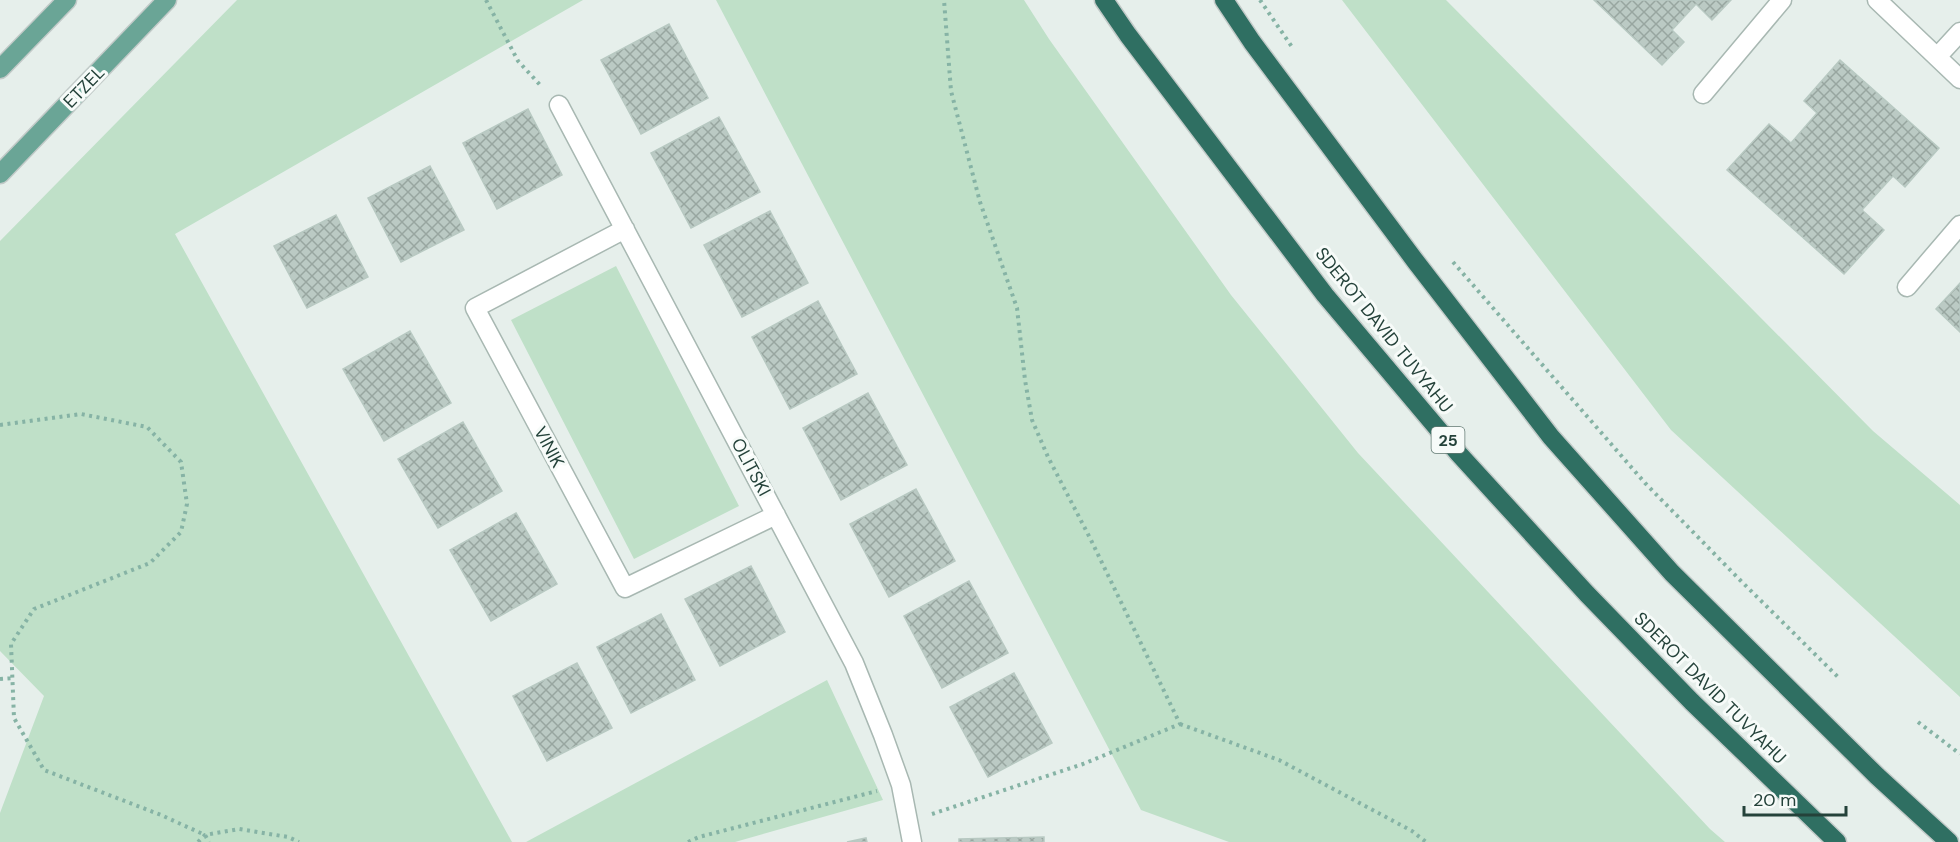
<svg xmlns="http://www.w3.org/2000/svg" width="1960" height="842" font-family="'DM Sans',sans-serif">
<defs>
<pattern id="building-cross-hatch" width="8" height="8" patternUnits="userSpaceOnUse" patternTransform="scale(1.5)"><rect width="8" height="8" fill="#bbcac4"/><path d="M0 0l8 8M0 8l8-8" fill="none" stroke="#98a6a0"/></pattern>
</defs>
<rect width="100%" height="100%" fill="#e6efeb"/>
<!-- green -->
<path fill="#bfe0c8" d="M237 0H583L175 234 512 842H0V813L44 696 0 651V241Z
M716 0H1024L1049 39 1231 295 1358 453 1710 829 1725 842H1229L1141 810Z
M1342 0H1446L1873 431 1960 505V697L1671 430Z
M616 266 739 506 634 559 511 320Z
M827 680 883 800 735 842H526Z"/>
<!-- building -->
<path fill="url(#building-cross-hatch)" stroke="#b8c9c2" stroke-width="1.5" d="M1594 0H1731L1712 20 1696 4 1672 30 1684 42 1662 65Z
M669 24 708 98 641 134 601 60Z
M1840 60 1939 148 1905 187 1893 176 1862 210 1884 230 1844 274 1727 170 1769 124 1791 143 1817 113 1804 101Z
M528 109 562 175 497 209 463 143Z
M719 117 760 192 691 228 651 153Z
M430 166 464 230 401 262 368 198Z
M770 211 808 283 742 317 704 245Z
M336 215 368 277 307 308 274 246Z
M1960 283V332L1936 309Z
M818 301 857 374 790 409 752 337Z
M410 331 451 403 384 441 343 369Z
M868 393 907 465 841 500 803 428Z
M463 422 502 491 438 528 398 459Z
M916 489 955 561 889 597 850 524Z
M516 513 557 584 491 621 450 550Z
M751 566 785 632 720 666 685 599Z
M969 581 1008 653 942 688 904 616Z
M661 614 695 680 631 713 597 647Z
M577 663 612 728 547 761 513 696Z
M1014 673 1052 743 988 777 950 707Z
M1044 837V842H959V839Z
M866 838 867 842H847Z"/>
<g fill="none" stroke-linecap="round" stroke-linejoin="round">
<!-- minor casing -->
<g stroke="#a8b8b2" stroke-width="21">
<path id="minor" d="M1877 0 1960 79
M1937 57 1960 32
M1703 94 1782 0
M559 105 854 663 883 735 901 785 912 842
M625 229 475 308 625 588 776 515
M1907 287 1960 225"/>
</g>
<!-- major casing -->
<g stroke="#c2cac8" stroke-width="21">
<path id="major" d="M0 69 67 0
M0 174 167 0"/>
</g>
<!-- highway casing -->
<g stroke="#c2cac8" stroke-width="21">
<path id="highway" d="M1104 0 1128 35 1325 295 1459 454 1587 594 1692 702 1837 842
M1224 0 1252 42 1416 262 1551 437 1672 573 1877 776 1949 842"/>
</g>
<!-- path -->
<path stroke="#86b3a5" stroke-width="4" stroke-dasharray="3 4.5" stroke-linecap="butt" d="M486 0 518 61 542 87
M1260 0 1292 47
M1453 262 1645 483 1740 580 1838 677
M0 425 81 414 147 427 181 462 187 504 181 532 150 563 34 609 11 644 14 718 44 770 161 815 205 835 209 842
M0 679 13 678
M1918 722 1960 754
M1180 724 1279 760 1412 831 1426 842
M932 814 1083 764 1180 724 1091 540 1048 457 1032 420 1025 380 1017 308 980 202 951 91 944 0
M198 842 205 835 239 829 288 837 299 842
M688 842 699 837 877 791"/>
<!-- minor -->
<use href="#minor" stroke="#fff" stroke-width="18"/>
<!-- major -->
<use href="#major" stroke="#6aa596" stroke-width="18"/>
<!-- highway -->
<use href="#highway" stroke="#2f6f62" stroke-width="18"/>
</g>
<g text-anchor="middle" dominant-baseline="central" stroke-width="6" stroke-linejoin="round" paint-order="stroke">
<!-- shield labels -->
<rect fill="#f7fbf9" stroke="#637a73" stroke-width="1.5" x="1431.5" y="427" width="33" height="26" rx="4.5"/>
<g font-size="16" font-weight="bold" fill="#24423a">
<text x="1448" y="440">25</text>
</g>
<!-- street labels -->
<g font-size="18" fill="#24423a" stroke="#f7fbf9">
<text transform="translate(84 87) rotate(-46)">ETZEL</text>
<text transform="translate(1384 330) rotate(51)">SDEROT DAVID TUVYAHU</text>
<text transform="translate(549 447) rotate(62)">VINIK</text>
<text transform="translate(751 467) rotate(62)">OLITSKI</text>
<text transform="translate(1710 688) rotate(45)">SDEROT DAVID TUVYAHU</text>
</g>
</g>
<!-- scale -->
<path d="M1744 806v9h102v-9" fill="none" stroke="#24423a" stroke-width="3"/>
<text x="1753" y="806" font-size="18" fill="#24423a" stroke="#f7fbf9" stroke-width="4.5" paint-order="stroke">20 m</text>
</svg>
